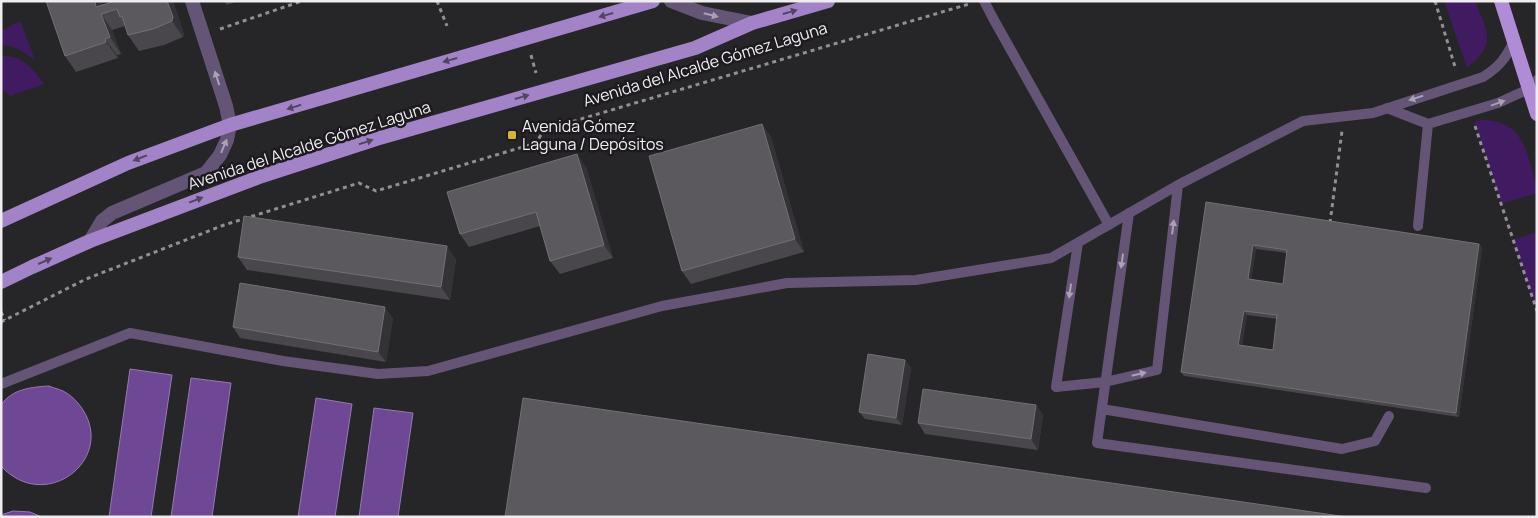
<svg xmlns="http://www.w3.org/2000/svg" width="1538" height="518" font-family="Manrope,sans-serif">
<rect width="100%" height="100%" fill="#262528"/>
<!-- green -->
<path fill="#411b61" d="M1444 1H1475C1488 33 1497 43 1467 68Z
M20 21 35 60C24 53 14 44 1 46V31Z
M1 56C23 55 33 69 44 84L10 96 4 90H1Z
M1481 120C1525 120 1526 152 1537 187V193L1501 204 1474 122Z
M1537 232V311L1513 240Z"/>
<!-- water -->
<path fill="#6e4894" stroke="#957ab0" d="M130 369 172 375 151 517H109Z
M191 378 231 383 212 517H171Z
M49 386C53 388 59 389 63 391 71 395 78 402 83 410 115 460 45 514 1 466V405C12 389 31 387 49 386Z
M316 398 352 404 335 517H298Z
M374 408 413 413 398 517H359Z
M13 511 30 512 42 517H1V515Z"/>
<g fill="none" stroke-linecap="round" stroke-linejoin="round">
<!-- path -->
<path stroke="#918f92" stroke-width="3" stroke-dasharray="4 4" stroke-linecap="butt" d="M437 1 447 26
M1435 1 1456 70
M220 29 302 1
M531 55 536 73
M1475 126 1537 311
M1330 223 1342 131
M1 312 5 320
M1 322 86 279 224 225 359 183 376 191 536 143 544 130 969 4"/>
<!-- service -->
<path stroke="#645576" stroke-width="10" d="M984 1 994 20 1109 225
M1387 108 1428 124 1498 103 1529 89 1537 80
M1129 213 1097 443 1426 488
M1418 226 1428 124
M1078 243 1056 387 1105 382 1157 370 1178 185
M1 384 130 333 283 361 378 374 428 371 662 306 787 283 916 280 1051 258 1178 185 1303 121 1373 113 1483 77C1499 67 1506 58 1514 41
M1102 409 1342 449 1375 441 1389 416"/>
<!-- minor -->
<path stroke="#645576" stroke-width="14" d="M671 1 702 13 752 23
M90 241 102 221 112 213 206 173 220 155 227 140 230 125 226 106 192 1"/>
<!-- primary -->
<path stroke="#a383c7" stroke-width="14" d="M1 221 128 163 230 125 653 1
M1 282 32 267 90 241 262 176 376 139 695 48 752 23 828 1"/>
<!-- trunk -->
<path stroke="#b08cd7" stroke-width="14" d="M1501 1 1537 114"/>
</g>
<!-- wall -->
<path fill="#49474b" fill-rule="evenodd" d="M46 1H101L102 5 173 1 184 34 183 37 164 45 139 51 128 35 125 26 112 30 121 54 117 55 118 58 76 72 65 56Z
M224 1H238L227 5Z
M762 124 771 137 804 252 691 284 682 271Z
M586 167 613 258 560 274 550 261 540 226 469 247 460 234Z
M1206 202 1479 244 1482 248 1459 417 1184 376 1181 372ZM1256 249 1287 253 1283 284 1251 279ZM1247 315 1277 319 1273 350 1242 345Z
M238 257 456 259 450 300 247 270Z
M393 318 386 362 240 338 233 327Z
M905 360 911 368 902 425 865 419 859 412Z
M1036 405 1043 415 1038 450 925 434 918 423Z"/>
<!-- shaded-wall -->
<path fill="#343236" d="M95 1H101L104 13 96 7Z
M167 1H173L184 34 183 37 172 21Z
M101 14 112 30 121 54 110 37Z
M105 39 117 55 118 58 106 42Z
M762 124 771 137 804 252 795 239Z
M577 154 586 167 613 258 604 245Z
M1479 244 1482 248 1459 417 1456 413Z
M1253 245 1256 249 1251 283 1248 279Z
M447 246 456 259 450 300 441 287Z
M385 307 393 318 386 362 378 352Z
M1244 311 1247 315 1241 349 1238 345Z
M905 360 911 368 902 425 896 418Z
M1036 405 1043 415 1038 450 1031 439Z"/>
<!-- building -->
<path fill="#5b595d" stroke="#727074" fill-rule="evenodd" d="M46 1H95L96 7 112 2 111 1H167L173 17 172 21 153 29 128 35 122 16 120 17 117 9 101 14 110 37 105 39 106 42 65 56Z
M762 124 795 239 682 271 649 156Z
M577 154 604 245 550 261 536 212 460 234 447 192Z
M1206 202 1479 244 1456 413 1181 372ZM1253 245 1287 250 1283 284 1248 279ZM1244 311 1277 315 1273 350 1238 345Z
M244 216 447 246 441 287 238 257Z
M240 283 385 307 378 352 233 327Z
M868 354 905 360 896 418 859 412Z
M923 389 1036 405 1031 439 918 423Z
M523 398 1347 517H505Z"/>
<!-- one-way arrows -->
<defs><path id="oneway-solid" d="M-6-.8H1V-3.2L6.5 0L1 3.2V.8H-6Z" transform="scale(1.25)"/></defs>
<g fill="#534562">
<use href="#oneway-solid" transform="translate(790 12) rotate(-16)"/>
<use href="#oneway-solid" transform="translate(606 15) rotate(164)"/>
<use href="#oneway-solid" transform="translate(450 60) rotate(164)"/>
<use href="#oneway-solid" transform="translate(522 97) rotate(-16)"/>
<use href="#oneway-solid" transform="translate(294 107) rotate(163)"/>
<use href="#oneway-solid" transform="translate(366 142) rotate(-18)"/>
<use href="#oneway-solid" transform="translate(140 158) rotate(159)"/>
<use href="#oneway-solid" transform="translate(196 200) rotate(-21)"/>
<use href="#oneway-solid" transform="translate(45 261) rotate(-24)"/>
</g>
<g fill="#aaa1b3">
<use href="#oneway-solid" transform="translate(711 15) rotate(14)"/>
<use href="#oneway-solid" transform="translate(217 78) rotate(-108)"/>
<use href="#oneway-solid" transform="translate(1416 98) rotate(162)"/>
<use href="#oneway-solid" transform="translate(1498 103) rotate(-20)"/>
<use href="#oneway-solid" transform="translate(224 146) rotate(-67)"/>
<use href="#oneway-solid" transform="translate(1173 227) rotate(-83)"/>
<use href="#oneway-solid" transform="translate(1122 261) rotate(98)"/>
<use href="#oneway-solid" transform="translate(1070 291) rotate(98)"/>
<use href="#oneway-solid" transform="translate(1139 374) rotate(-13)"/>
</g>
<!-- markers -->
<rect fill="#d3b635" stroke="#1d1b1f" stroke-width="2" x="507" y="130" width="10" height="10" rx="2.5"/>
<g text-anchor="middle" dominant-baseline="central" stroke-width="5" stroke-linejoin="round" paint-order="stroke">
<!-- street labels -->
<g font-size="16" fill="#efedf0" stroke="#1d1b1f">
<text transform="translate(705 64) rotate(-17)">Avenida del Alcalde Gómez Laguna</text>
<text transform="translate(309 145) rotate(-18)">Avenida del Alcalde Gómez Laguna</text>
</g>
<!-- poi labels -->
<g font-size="16" fill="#efedf0" stroke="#1d1b1f" text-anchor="start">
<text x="522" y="126">Avenida Gómez<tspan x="522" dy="18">Laguna / Depósitos</tspan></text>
</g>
</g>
<!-- border -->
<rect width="1538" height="518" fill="none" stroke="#efedf0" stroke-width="5"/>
</svg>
